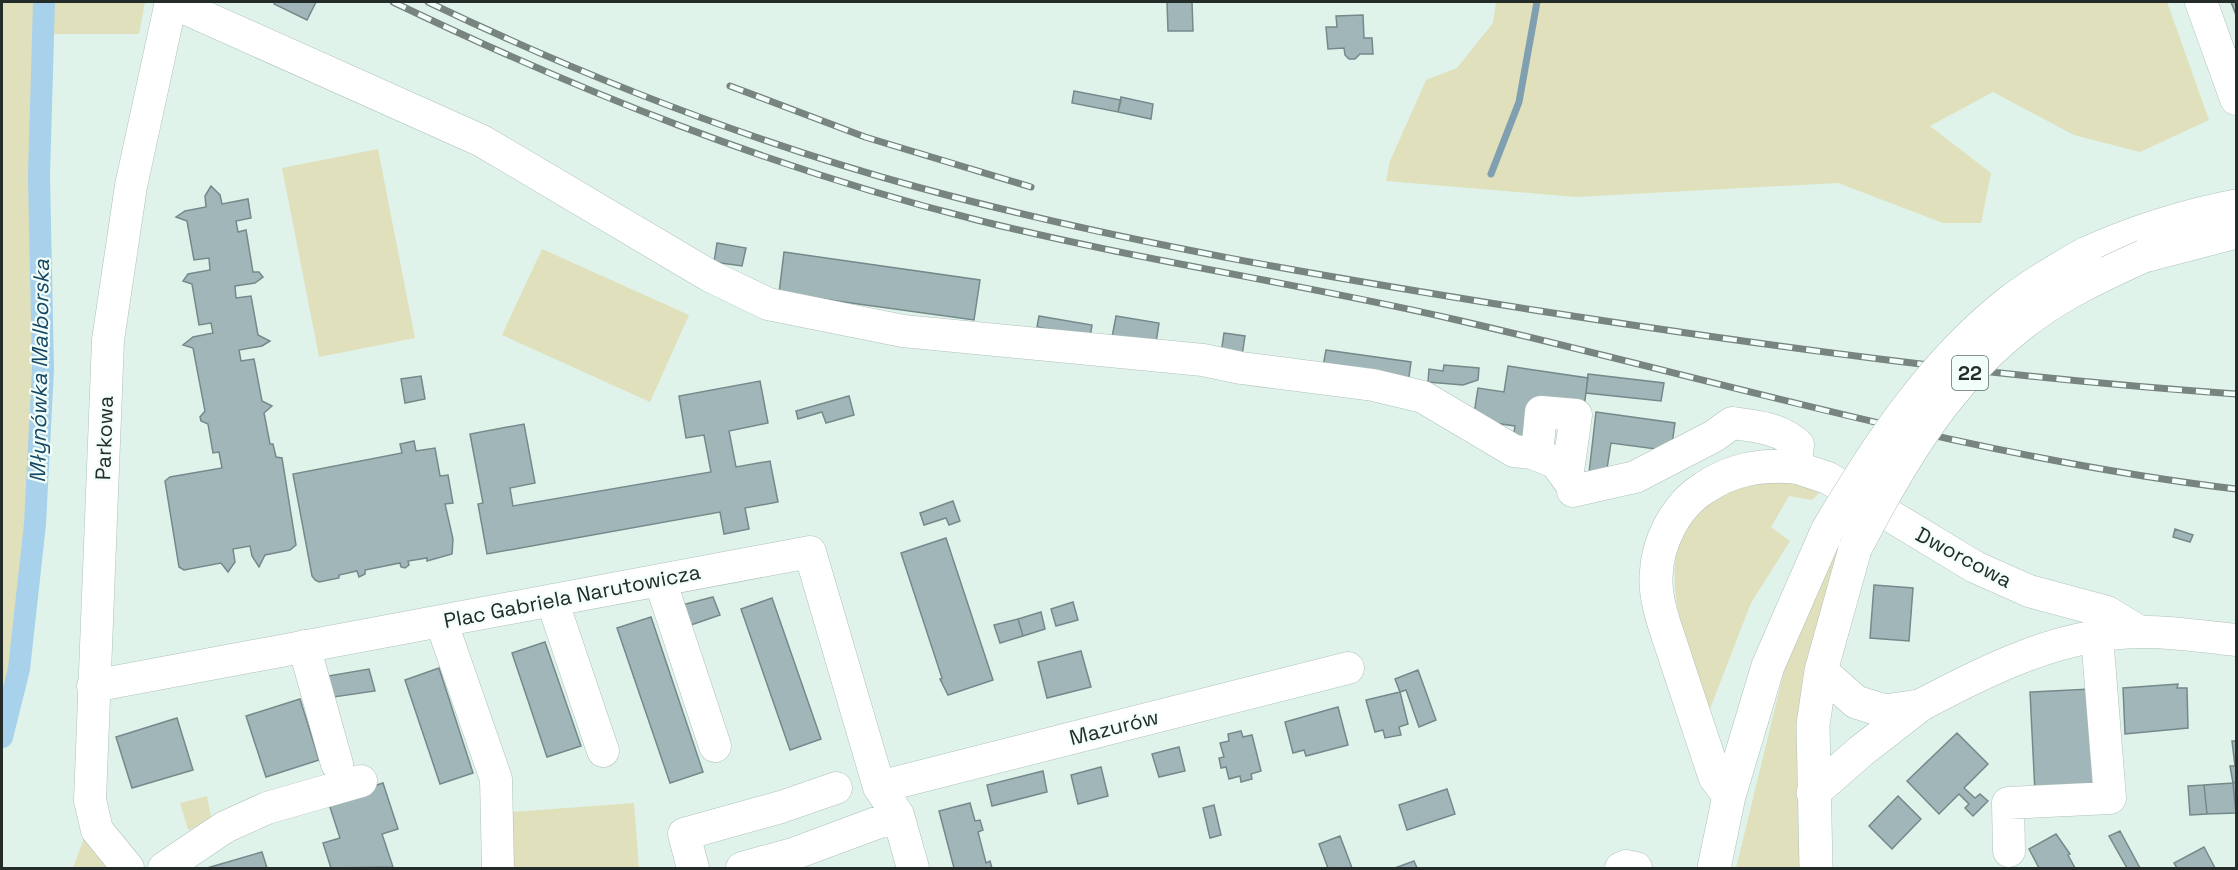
<svg xmlns="http://www.w3.org/2000/svg" width="2238" height="870" font-family="'Space Grotesk',sans-serif">
<rect width="100%" height="100%" fill="#dff3eb"/>
<!-- green -->
<path fill="#e0e0bc" d="M2 2H145L139 34H37L38 355 25 554 11 666 2 702Z
M1496 2H2167L2209 120 2140 152 2074 135 1993 92 1930 126 1991 173 1981 223H1943L1838 183 1576 197 1386 181 1390 161 1426 80 1457 68 1493 23Z
M378 149 415 338 319 357 282 168Z
M542 249 689 315 650 402 502 335Z
M1775 478 1808 487 1819 493 1812 500 1789 496 1771 527 1790 541 1751 603 1708 714C1688 646 1635 533 1727 492 1742 485 1760 483 1775 478Z
M1831 551 1840 555 1803 868H1736L1786 663Z
M207 796 212 821 188 830 180 803Z
M634 803 639 868H502L498 813Z
M84 838 112 868H73Z"/>
<g fill="none" stroke-linecap="round" stroke-linejoin="round">
<!-- stream -->
<path stroke="#80a0b1" stroke-width="7" d="M1491 174 1519 102 1537 2"/>
<!-- canal -->
<path stroke="#a8d1eb" stroke-width="22" d="M2 737 19 669 35 524 43 369 39 176 44 2"/>
</g>
<!-- building -->
<path fill="#a1b6b8" stroke="#75898b" stroke-width="1.5" d="M275 2H316L307 20 274 4Z
M1167 2H1192L1193 31H1168Z
M2231 2H2236V15Z
M1363 15 1364 38H1372L1373 54H1360L1355 59H1349L1345 55 1344 48 1328 49 1326 27H1337L1336 16Z
M1074 91 1121 100 1118 112 1072 103Z
M1121 97 1153 104 1151 119 1118 112Z
M211 186 220 195 222 204 248 199 251 218 236 221 238 232 246 230 253 272H259L263 277 255 283 235 286 236 298 251 296 258 335 270 341 262 346 239 350 241 361 254 359 262 401 272 406 264 413 270 444H273L276 457 282 458 296 545 290 550 265 555 259 567 252 556 250 546 233 549 235 562 228 572 221 563 184 570 179 567 165 481 170 477 222 468 219 452 213 453 208 424 201 421 200 417 205 411 193 348 183 345 193 337 213 333 211 323 199 325 192 284 183 281 188 274 210 270 209 258 194 260 187 221 176 217 185 211 206 207 205 196Z
M717 243 746 248 742 266 714 262Z
M784 252 980 280 974 320 779 293Z
M1039 316 1092 325 1090 337 1037 327Z
M1116 316 1159 323 1156 343 1112 337Z
M1224 333 1245 336 1241 362 1220 360Z
M1326 350 1411 362 1408 384 1322 372Z
M1444 365 1479 368 1478 380 1463 385 1428 382 1429 369 1443 371Z
M1508 366 1588 378 1584 407 1527 440 1513 438 1515 426 1473 420 1478 388 1504 392Z
M1588 374 1664 383 1661 401 1586 393Z
M421 376 425 399 405 403 401 379Z
M760 381 768 423 729 431 736 467 770 461 778 502 745 508 749 529 724 534 720 512 487 554 478 504 483 503 470 434 524 424 535 483 510 488 513 506 711 472 704 435 686 438 679 396Z
M849 396 854 415 826 423 822 412 798 419 796 411Z
M1596 412 1675 423 1671 451 1611 443 1606 475 1589 473Z
M414 441 416 451 435 448 440 476 448 475 453 503 445 504 453 539 452 554 427 561V558L408 561 409 565 405 568 401 567 400 563 365 570V574L359 577 357 571 339 575V578L319 582 315 580 312 576 293 474 402 453 400 444Z
M953 501 960 521 949 525 946 518 924 525 920 513Z
M2175 529 2193 535 2190 542 2173 537Z
M946 538 993 680 948 695 940 679 942 678 901 553Z
M1874 585 1913 588 1909 641 1870 638Z
M713 597 720 615 685 627 678 606Z
M772 598 821 739 790 750 741 609Z
M1073 602 1078 620 1056 626 1051 609Z
M1041 612 1045 629 1023 636 1018 619Z
M651 617 703 772 670 783 617 628Z
M1018 619 1023 636 1000 643 994 625Z
M545 642 581 746 547 757 512 653Z
M1081 651 1091 687 1047 698 1038 662Z
M439 668 473 773 440 784 405 680Z
M369 669 375 691 327 698 322 677Z
M1418 670 1436 720 1419 727 1406 690 1400 692 1395 679Z
M2178 684 2177 688H2187L2188 728 2125 734 2123 688Z
M2090 689 2095 790 2035 793 2030 692Z
M1400 692 1408 724 1399 727 1401 735 1385 738 1383 730 1375 732 1366 700Z
M300 699 319 760 266 777 246 716Z
M1338 707 1348 745 1306 756 1304 750 1293 753 1285 722Z
M177 718 193 770 132 788 116 737Z
M1241 731 1243 737 1252 735 1261 771 1251 774 1252 779 1241 782 1240 776 1229 779 1226 767 1221 768 1219 758 1224 757 1220 743 1229 741 1228 734Z
M1957 733 1988 764 1964 788 1975 798 1980 794 1988 801 1973 816 1965 808 1969 804 1959 794 1939 814 1907 781Z
M2232 741H2236V782L2233 783 2230 766H2235Z
M1179 747 1185 771 1159 777 1152 754Z
M1101 767 1108 796 1078 804 1071 775Z
M1043 771 1047 792 992 806 987 785Z
M2236 782V813L2233 783Z
M383 783 398 829 382 834 393 867 331 868 323 843 340 838 328 801Z
M2233 783 2236 813 2207 814 2204 785Z
M2204 785 2207 814 2190 815 2188 786Z
M1447 789 1455 814 1407 830 1399 805Z
M1898 796 1921 819 1892 849 1869 826Z
M970 803 975 821 980 820 983 830 978 832 986 863 990 861 992 868H954L939 811Z
M1214 805 1221 835 1210 838 1203 808Z
M2120 831 2140 868H2127L2109 836Z
M2056 834 2070 854 2068 855 2075 868H2039L2029 849Z
M1340 836 1352 868H1328L1319 844Z
M2204 847 2215 868H2177L2174 863Z
M262 852 267 868H207Z
M1414 861 1417 868H1395Z"/>
<g fill="none" stroke-linecap="round" stroke-linejoin="round">
<!-- minor casing -->
<g stroke="#aec1ba" stroke-width="33">
<path id="minor" d="M171 2 482 141 710 276 768 304 903 331 1203 360 1241 368 1373 385 1423 397 1514 451 1532 453 1555 462 1573 486V491L1635 477 1714 436 1732 423C1756 426 1780 428 1798 445L1795 467 1828 478 1975 567 2029 591 2107 612 2140 632
M2201 2 2236 99
M1537 455 1541 412 1576 415 1567 478
M660 580 715 746
M552 600 603 751
M441 621 496 779 498 868
M304 646 337 764
M93 686 810 552 879 787 898 815 913 868
M1919 706C1988 670 2059 633 2140 632 2172 631 2205 637 2236 640
M879 787 1348 668
M2009 851 2008 803 2110 798 2097 636
M128 868 97 830 90 800 108 340 131 186 171 2
M164 868 225 827 267 808 361 781
M693 868 684 834 781 807 836 788
M742 868 793 854 898 815
M1621 868 1626 866 1636 868"/>
</g>
<!-- major casing -->
<g stroke="#aec1ba" stroke-width="34">
<path id="major" d="M2085 254C2134 232 2184 216 2236 206
M2144 256 2236 232
M1821 671 1856 702 1885 711 1919 706
M1813 793 1861 751 1919 706
M1729 796 1715 777C1702 738 1689 699 1676 660 1668 634 1655 604 1656 577 1657 543 1675 506 1704 488 1732 469 1761 464 1795 467
M1714 868 1729 796 1768 666 1827 531
M1816 868 1813 725 1821 671 1855 549"/>
</g>
<!-- minor -->
<use href="#minor" stroke="#fff" stroke-width="32"/>
<!-- major -->
<use href="#major" stroke="#fff" stroke-width="33"/>
<!-- rail casing -->
<g stroke="#77847f" stroke-width="7">
<path id="rail" d="M393 2C581 92 774 169 977 220 1136 260 1298 283 1457 320 1716 380 1972 457 2236 489
M428 2C585 77 749 141 917 187 1121 243 1332 278 1540 311 1772 347 2003 378 2236 394
M730 86 865 137 1031 187"/>
</g>
<!-- rail -->
<use href="#rail" stroke="#f2fefa" stroke-width="4.5" stroke-dasharray="14" stroke-linecap="butt"/>
<!-- major-bridge casing -->
<g stroke="#aec1ba" stroke-width="34" stroke-linecap="butt">
<path id="major-bridge" d="M1827 531C1877 446 1933 361 2012 300 2035 283 2060 268 2085 254
M1855 549C1908 446 1965 351 2070 292 2094 279 2119 267 2144 256"/>
</g>
<!-- major-bridge -->
<use href="#major-bridge" stroke="#fff" stroke-width="33"/>
</g>
<g text-anchor="middle" dominant-baseline="central" stroke-width="4.5" stroke-linejoin="round" paint-order="stroke">
<!-- shield labels -->
<rect fill="#f2fefa" stroke="#626b68" stroke-width="1.5" x="1952" y="356" width="36" height="34" rx="4.5"/>
<g font-size="20" font-weight="bold" fill="#242c29">
<text x="1970" y="373">22</text>
</g>
<!-- street labels -->
<g font-size="21" fill="#242c29" stroke="#f2fefa">
<text transform="translate(104 438) rotate(-88)">Parkowa</text>
<text transform="translate(1964 557) rotate(28)">Dworcowa</text>
<text transform="translate(572 596) rotate(-11)">Plac Gabriela Narutowicza</text>
<text transform="translate(1114 727) rotate(-14)">Mazurów</text>
</g>
<!-- water labels -->
<g font-size="22" font-style="italic" fill="#164863" stroke="#f2fefa">
<text transform="translate(39 371) rotate(-89)">Młynówka Malborska</text>
</g>
</g>
<!-- border -->
<rect width="2238" height="870" fill="none" stroke="#242c29" stroke-width="6"/>
</svg>
